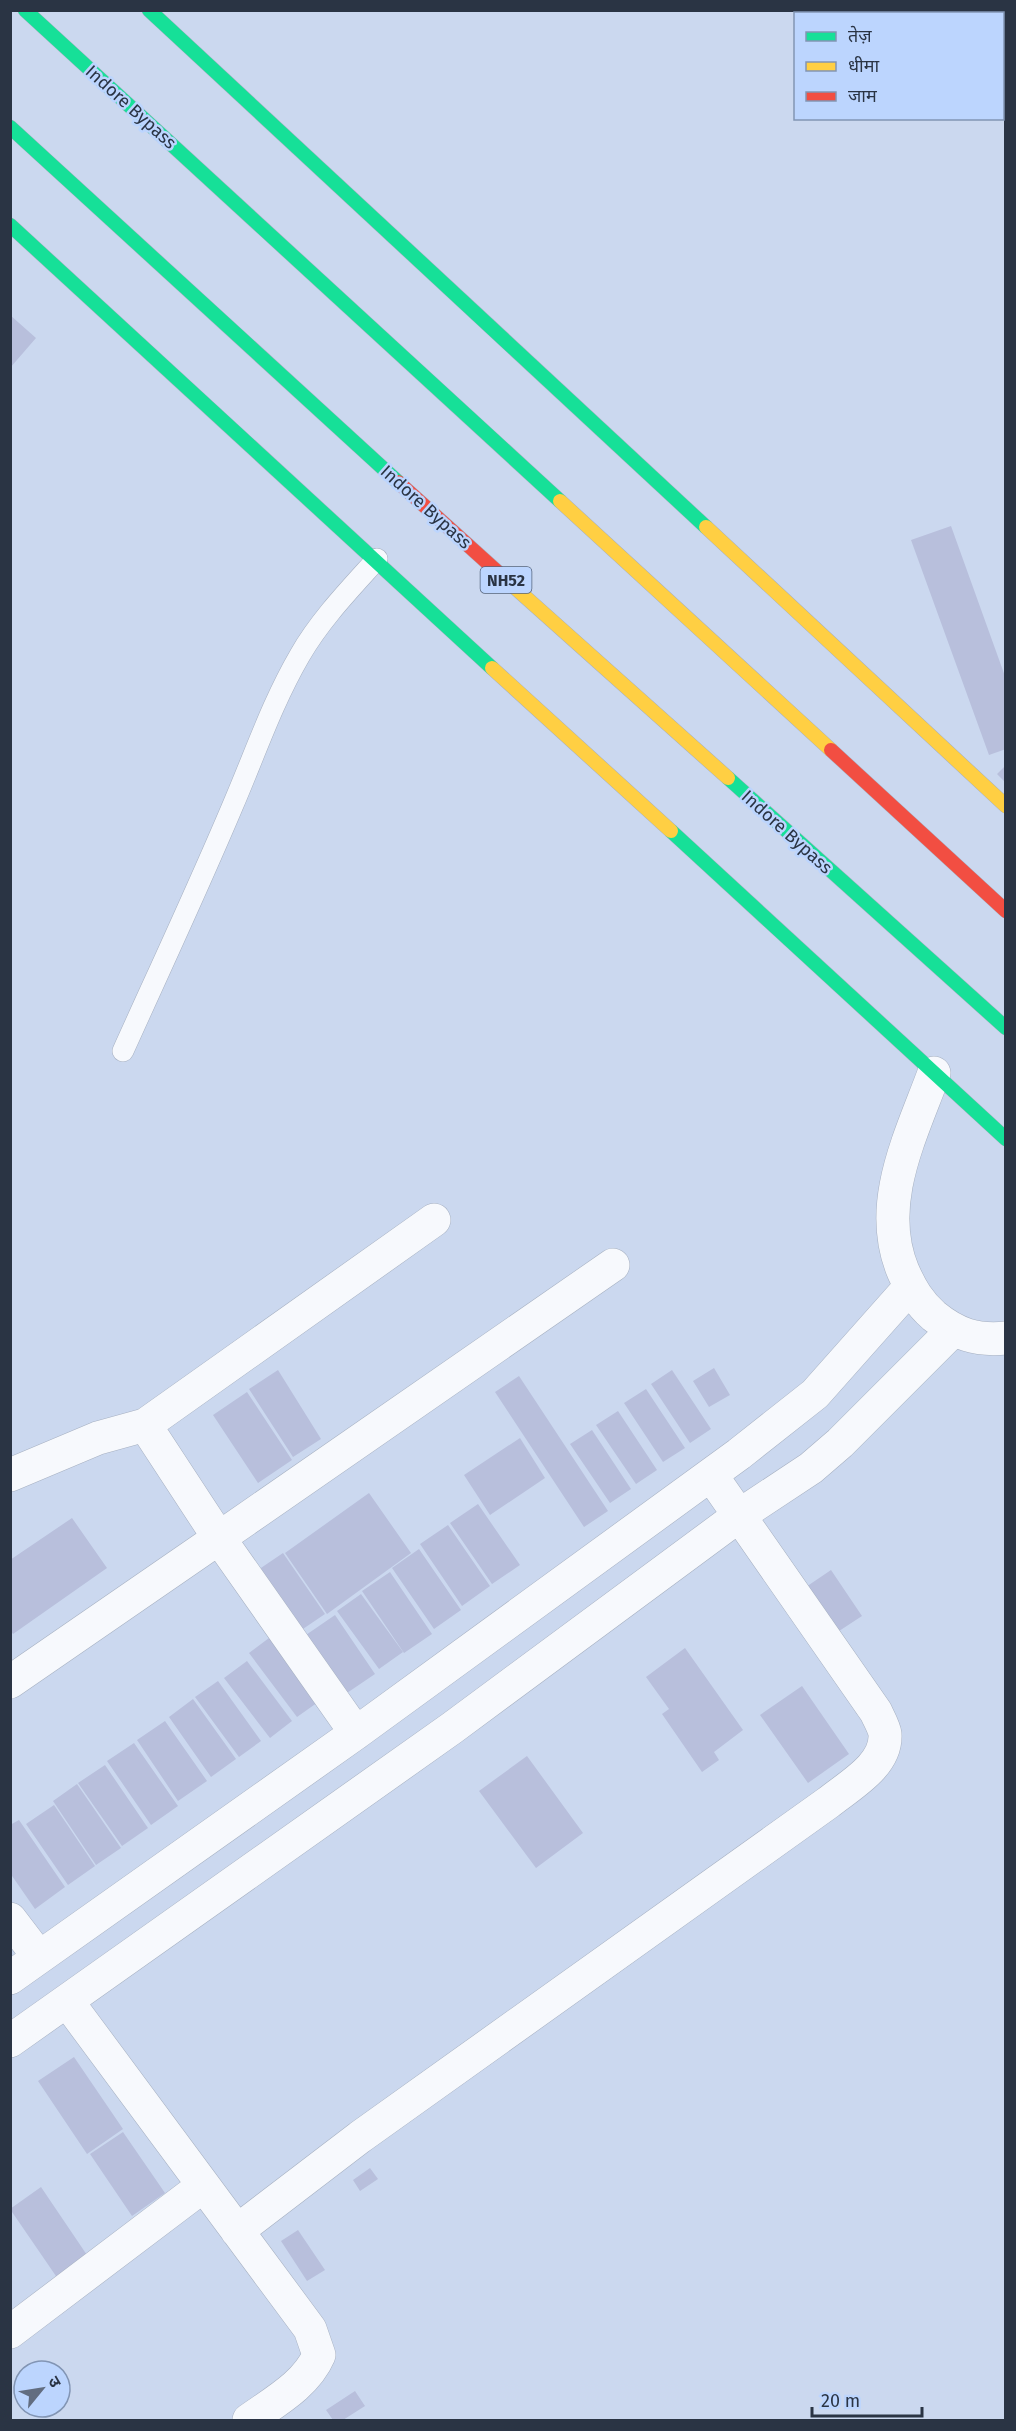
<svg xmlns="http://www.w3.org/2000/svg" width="1016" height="2431" font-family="'Fira Sans','Noto Sans Devanagari',sans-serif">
<rect width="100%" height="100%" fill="#cbd8ef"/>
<!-- building -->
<path fill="#b8bfdc" d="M10 315 36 338 10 368Z
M951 526 1006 679V749L989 755 911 540Z
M1006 765V783L997 774Z
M714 1368 730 1395 709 1407 693 1381Z
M278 1370 321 1439 293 1457 249 1389Z
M672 1370 711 1429 690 1443 651 1384Z
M519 1376 608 1511 584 1527 495 1392Z
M646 1389 685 1448 663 1462 624 1403Z
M247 1392 292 1460 258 1483 213 1415Z
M618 1411 657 1470 636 1484 596 1425Z
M592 1430 631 1489 610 1503 570 1444Z
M520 1438 545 1478 490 1515 464 1475Z
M369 1493 411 1553 327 1614 285 1553Z
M478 1504 520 1565 492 1584 450 1523Z
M72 1518 107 1568 13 1634 10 1630V1560Z
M448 1525 490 1586 462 1606 420 1544Z
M419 1549 461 1610 434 1629 392 1568Z
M283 1553 325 1614 297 1633 255 1572Z
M831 1570 862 1616 833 1635 803 1589Z
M390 1572 432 1634 404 1653 362 1591Z
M361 1594 403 1652 379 1669 337 1611Z
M335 1615 375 1674 344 1695 303 1637Z
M273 1635 321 1700 297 1717 249 1653Z
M685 1648 743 1730 714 1752 719 1760 702 1772 662 1714 669 1709 646 1677Z
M247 1661 292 1721 270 1738 224 1678Z
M218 1681 261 1741 239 1757 195 1697Z
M802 1686 849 1754 808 1783 760 1715Z
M193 1699 236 1759 211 1777 169 1717Z
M165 1721 207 1781 178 1801 137 1740Z
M134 1743 178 1806 151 1825 107 1761Z
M527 1756 583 1833 536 1868 479 1791Z
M105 1765 148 1828 122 1846 78 1783Z
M77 1784 121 1848 96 1865 53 1801Z
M54 1805 95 1866 68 1885 26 1824Z
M19 1820 65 1887 35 1909 10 1873V1825Z
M74 2057 123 2129 87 2154 38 2081Z
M123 2132 165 2193 132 2216 90 2154Z
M370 2168 378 2179 360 2191 353 2180Z
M41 2187 89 2258 58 2279 10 2209Z
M298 2230 325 2270 307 2281 281 2241Z
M355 2391 365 2406 343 2420H333L326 2410Z"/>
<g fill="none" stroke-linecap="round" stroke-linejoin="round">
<!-- lane casing -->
<g stroke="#a6b0c1" stroke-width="22">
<path id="lane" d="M123 1051C160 969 198 888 233 805 255 754 272 703 300 655 320 620 350 589 377 559"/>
</g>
<!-- street casing -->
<g stroke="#a6b0c1" stroke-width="34">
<path id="street" d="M934 1073C911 1136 875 1204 903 1271 911 1289 919 1303 934 1316 956 1334 976 1341 1006 1338
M145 1425 434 1220
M10 1475 98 1438 145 1425 219 1538 613 1265
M10 1682 219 1538 356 1733
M10 1919 39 1957
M10 1978 356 1733 739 1454 815 1394 910 1287
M67 2001 310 2329 319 2355C306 2385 274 2402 249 2420
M10 2041 452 1728 740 1515 811 1468 840 1443 952 1331
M237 2231 360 2137 829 1802C850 1785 887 1765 885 1734 884 1727 879 1719 876 1712L711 1475
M10 2332 203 2186"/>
</g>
<!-- fast casing -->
<g stroke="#a6b0c1" stroke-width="15">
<path id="fast" d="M25 10 560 501
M149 10 706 527
M10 127 398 482
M10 225 492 668
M728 778 1006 1028
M671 831 1006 1139"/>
</g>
<!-- slow casing -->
<g stroke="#a6b0c1" stroke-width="15">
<path id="slow" d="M560 501 831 750
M706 527 1006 806
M512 585 728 778
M492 668 671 831"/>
</g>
<!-- jam casing -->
<g stroke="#a6b0c1" stroke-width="15">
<path id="jam" d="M398 482 512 585
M831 750 1006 911"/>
</g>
<!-- lane -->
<use href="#lane" stroke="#f7f9fd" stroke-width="21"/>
<!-- street -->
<use href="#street" stroke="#f7f9fd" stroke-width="33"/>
<!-- fast -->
<use href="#fast" stroke="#16e098" stroke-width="14"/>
<!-- slow -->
<use href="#slow" stroke="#ffcf43" stroke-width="14"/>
<!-- jam -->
<use href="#jam" stroke="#f24e42" stroke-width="14"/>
</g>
<g text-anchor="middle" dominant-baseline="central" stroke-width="5" stroke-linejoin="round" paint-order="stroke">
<!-- shield labels -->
<rect fill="#bcd5fe" stroke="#56647c" stroke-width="1.5" x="480.5" y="567" width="51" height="26" rx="4.5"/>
<g font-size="16" font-weight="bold" fill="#2a3444">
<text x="506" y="580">NH52</text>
</g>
<!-- street labels -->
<g font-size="18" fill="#2a3444" stroke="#bcd5fe">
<text transform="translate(131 107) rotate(42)">Indore Bypass</text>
<text transform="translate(426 507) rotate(42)">Indore Bypass</text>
<text transform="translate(787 832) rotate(42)">Indore Bypass</text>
</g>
</g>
<!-- border -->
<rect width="1016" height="2431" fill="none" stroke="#2a3444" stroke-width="24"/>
<!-- legend -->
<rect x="794" y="12" width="210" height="108" fill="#bcd5fe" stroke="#8295b4" stroke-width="1.5"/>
<rect x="806" y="32" width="30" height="9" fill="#16e098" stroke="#8295b4" stroke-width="1.5"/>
<text x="848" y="42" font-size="18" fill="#2a3444">तेज़</text>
<rect x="806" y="62" width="30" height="9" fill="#ffcf43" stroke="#8295b4" stroke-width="1.5"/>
<text x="848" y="72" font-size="18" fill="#2a3444">धीमा</text>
<rect x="806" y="92" width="30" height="9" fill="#f24e42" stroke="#8295b4" stroke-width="1.5"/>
<text x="848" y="102" font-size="18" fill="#2a3444">जाम</text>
<!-- north arrow -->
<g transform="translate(42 2389) rotate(60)"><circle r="28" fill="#bcd5fe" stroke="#8295b4" stroke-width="1.5"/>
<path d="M0-4.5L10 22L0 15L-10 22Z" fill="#626d80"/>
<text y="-9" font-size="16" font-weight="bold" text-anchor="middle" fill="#2a3444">उ</text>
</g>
<!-- scale -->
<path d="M812 2407v9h110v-9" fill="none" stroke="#2a3444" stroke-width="3"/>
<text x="821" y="2407" font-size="18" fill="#2a3444" stroke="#bcd5fe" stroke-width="4.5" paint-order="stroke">20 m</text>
</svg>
